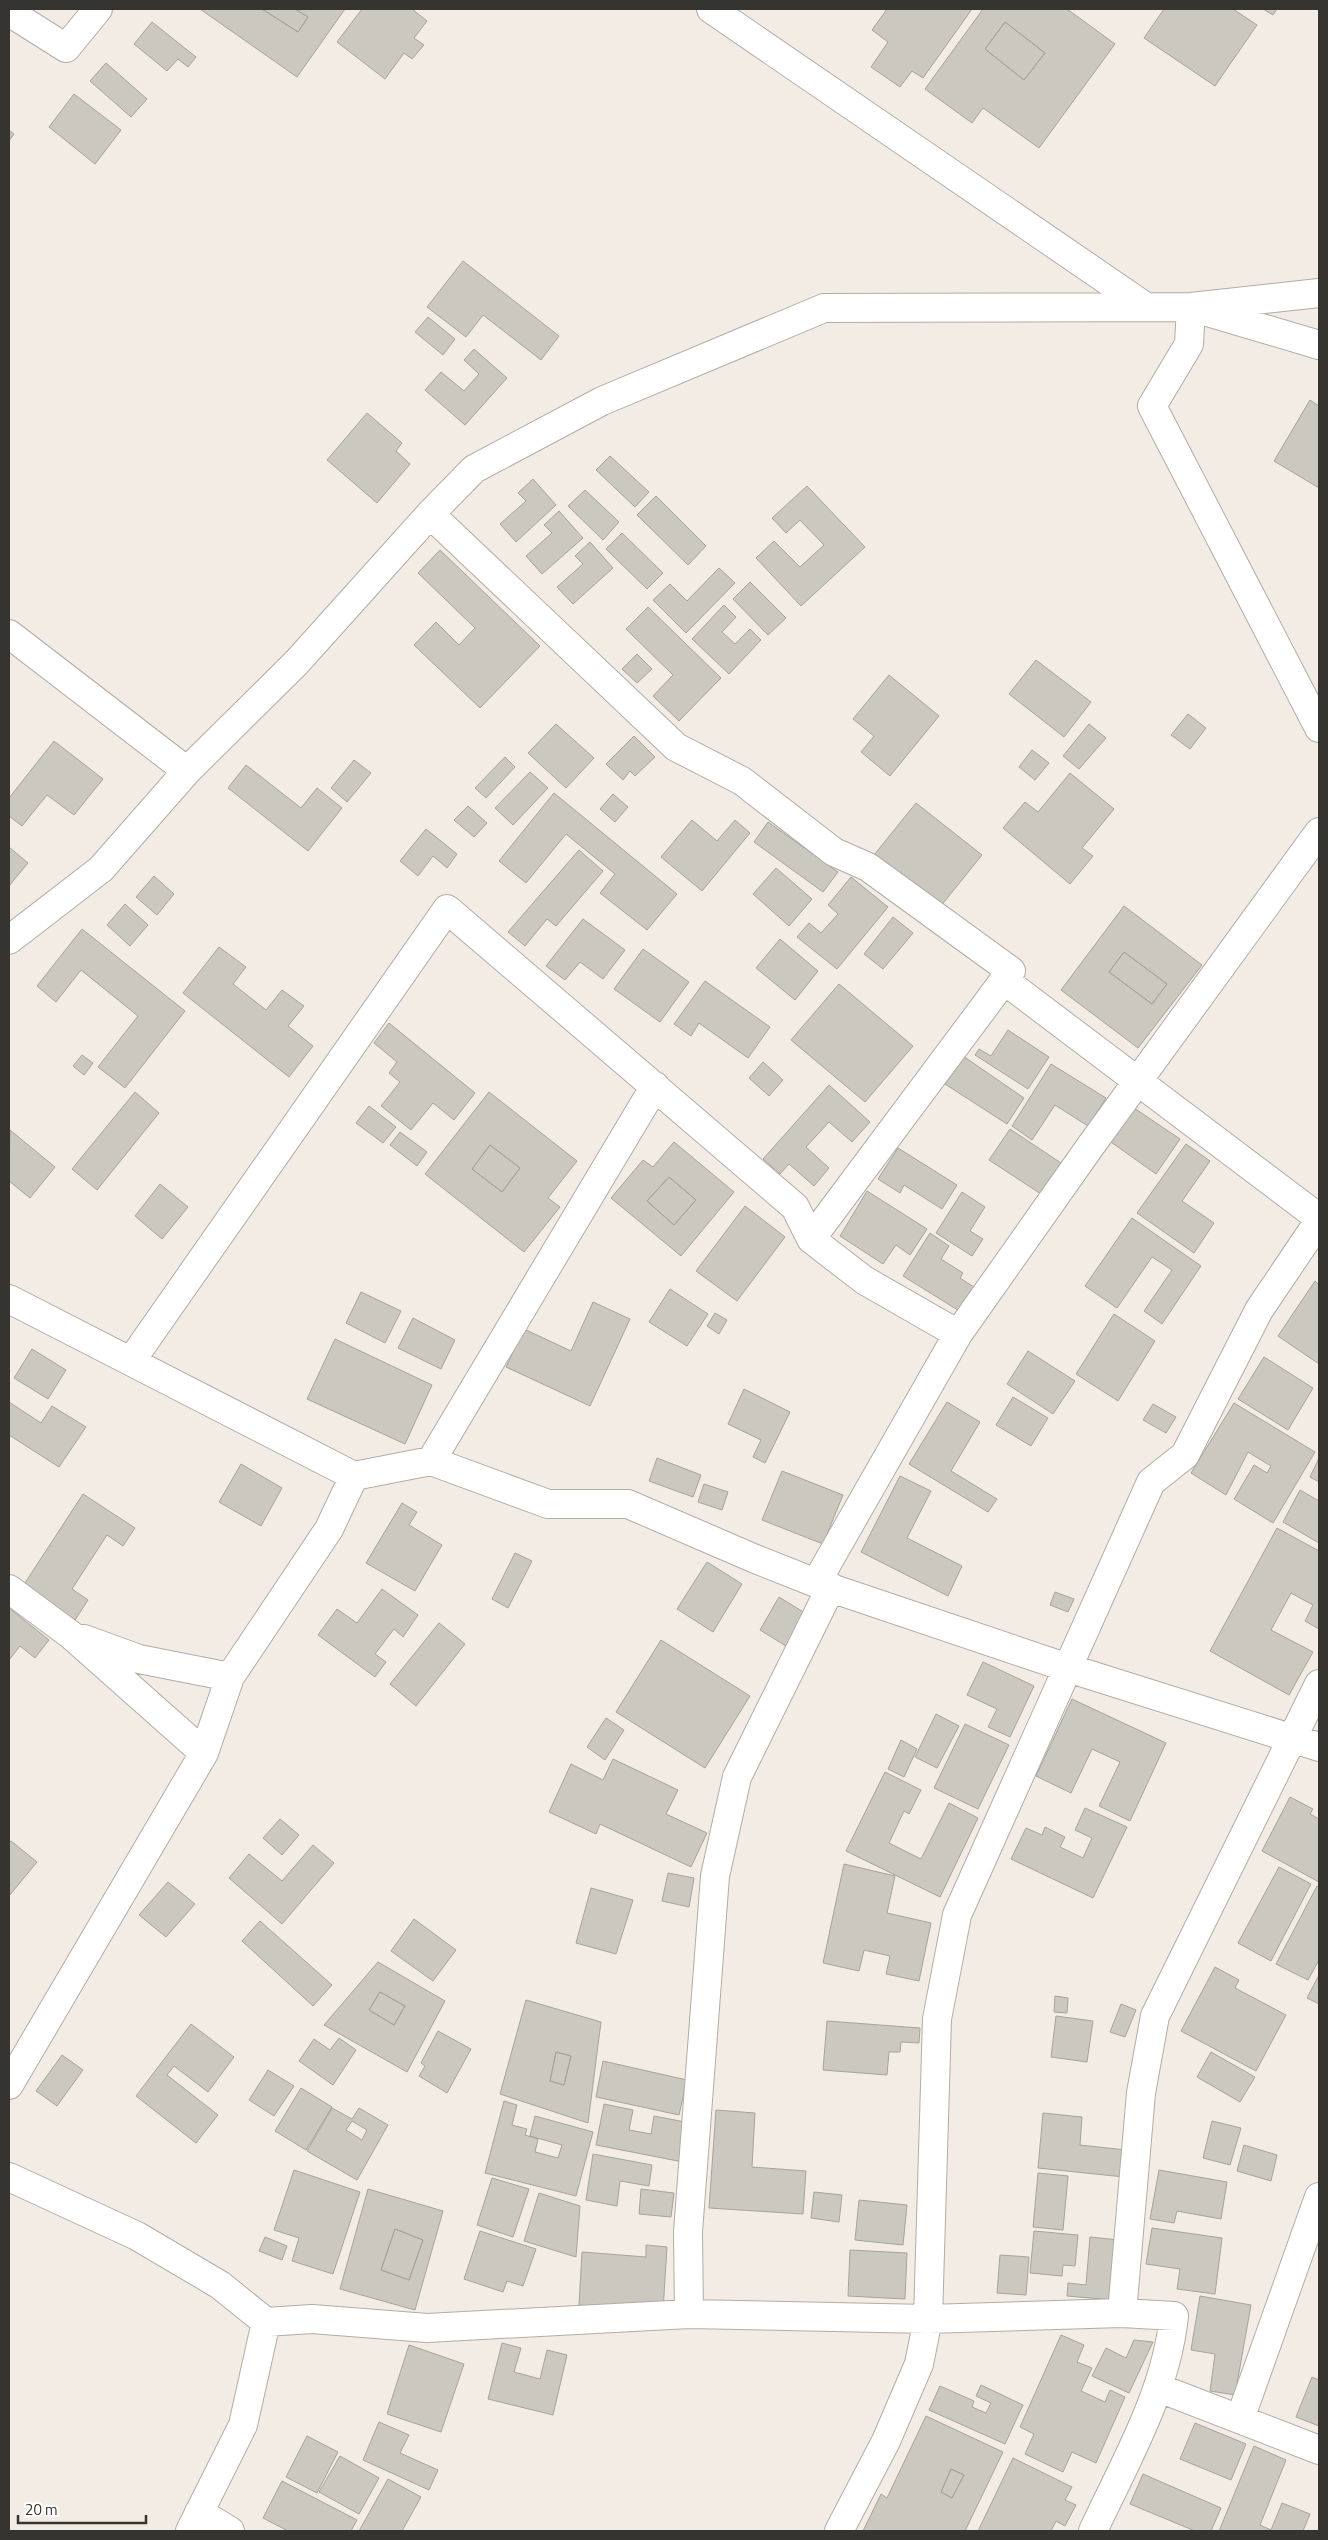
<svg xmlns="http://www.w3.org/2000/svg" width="1328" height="2540" font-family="'Titillium Web',sans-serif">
<rect width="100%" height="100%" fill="#f2ece5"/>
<!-- building -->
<path fill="#cbc8c0" stroke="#a6a39b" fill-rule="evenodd" d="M200 9H262L298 32 308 17 295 9H345L297 77Z
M262 9H295L308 17 298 32Z
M362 9H412L427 21 414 38 424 45 412 59 404 53 385 79 337 42Z
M887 9H972L923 78 912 71 900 87 871 67 888 42 872 30Z
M983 9H1067L1115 44 1039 148 983 108 972 123 925 89ZM1005 22 1045 53 1024 80 985 49Z
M1164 9H1233L1257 25 1215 86 1144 38Z
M1263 9H1277L1273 15Z
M152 22 196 57 188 67 178 59 167 71 134 44Z
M1005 22 1045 53 1024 80 985 49Z
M106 63 147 99 131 117 90 81Z
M74 94 121 130 95 164 49 127Z
M9 130 14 134 9 141Z
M463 261 559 336 541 360 483 315 466 337 427 307Z
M428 317 455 339 443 355 415 332Z
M474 349 507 378 465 425 425 390 441 372 464 391 479 374 464 360Z
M1310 400 1319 406V488L1274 461Z
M367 413 402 443 396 451 410 464 377 503 327 460Z
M610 456 649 492 635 507 596 470Z
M533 479 556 505 516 542 500 524 526 501 518 493Z
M807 486 865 547 801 606 756 558 774 541 800 567 824 545 800 520 786 533 772 518Z
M585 490 619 522 603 540 568 506Z
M656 496 706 546 688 565 637 515Z
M559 511 583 538 542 574 526 556 552 533 544 525Z
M622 533 663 573 647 589 606 549Z
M590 542 613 568 573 604 557 587 583 564 575 556Z
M440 550 540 646 480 708 414 645 436 622 459 645 475 628 418 573Z
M719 568 735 583 686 633 653 600 670 584 687 601Z
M750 582 786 618 768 635 733 599Z
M724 605 736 617 722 632 735 644 750 629 761 640 729 674 692 639Z
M648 607 721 678 679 721 653 696 673 675 626 629Z
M637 654 652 669 637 683 622 669Z
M1036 660 1091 702 1064 737 1009 694Z
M889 675 939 716 890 776 861 752 874 736 853 719Z
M1188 714 1206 728 1190 749 1171 735Z
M556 724 594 758 566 788 528 753Z
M1089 724 1106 738 1079 769 1063 756Z
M634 736 655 757 635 776 630 771 623 780 606 764Z
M54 741 103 779 74 815 47 795 22 826 9 816V798Z
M1032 750 1049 763 1035 780 1019 767Z
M505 757 515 767 486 798 475 788Z
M354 760 371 773 347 802 331 788Z
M246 765 301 808 317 788 342 808 308 851 228 788Z
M530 772 548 788 513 825 495 808Z
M1070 773 1114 809 1082 848 1093 856 1070 884 1003 828 1025 802 1038 812Z
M554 793 677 894 647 930 600 893 615 874 566 834 526 883 499 861Z
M613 794 628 807 615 822 600 809Z
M916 803 982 855 940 907 874 855Z
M468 806 487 823 474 837 454 820Z
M692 820 717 841 735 820 750 833 702 891 661 857Z
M768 822 838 872 823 892 754 842Z
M426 829 457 854 447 868 433 856 418 876 400 861Z
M9 847 28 863 9 886Z
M579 850 603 871 556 926 547 919 525 946 508 932Z
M776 868 812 899 789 926 753 894Z
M154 876 174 894 157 915 136 897Z
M851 877 888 907 837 969 797 937 809 923 821 933 838 914 828 905Z
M125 904 148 925 130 946 107 925Z
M1124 906 1202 965 1138 1048 1061 990ZM1124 952 1167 984 1152 1004 1109 972Z
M893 917 913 933 883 969 864 954Z
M583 919 625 950 603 979 580 962 565 980 546 966Z
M82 929 185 1011 125 1088 98 1067 138 1016 81 970 56 1002 37 986Z
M780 939 818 971 795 1000 756 968Z
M219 947 246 967 233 984 266 1010 282 990 304 1006 288 1026 313 1046 289 1077 183 993Z
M643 949 689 982 660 1022 614 989Z
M1124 952 1167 984 1152 1004 1109 972Z
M705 981 770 1027 748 1058 699 1023 691 1036 674 1024Z
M839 984 913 1046 865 1102 791 1040Z
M389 1023 475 1093 454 1120 433 1103 411 1130 381 1106 400 1082 389 1073 397 1062 374 1043Z
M1008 1030 1049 1057 1028 1089 975 1055 979 1049 991 1056Z
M82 1055 93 1063 84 1075 73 1066Z
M963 1056 1024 1098 1007 1124 945 1084Z
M763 1062 783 1080 769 1096 749 1078Z
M1051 1064 1106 1098 1088 1126 1055 1105 1032 1140 1012 1126Z
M829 1085 870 1122 852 1142 829 1122 806 1147 829 1168 814 1186 789 1164 780 1174 763 1159Z
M135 1092 159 1113 97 1190 72 1169Z
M489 1092 577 1161 548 1198 560 1207 524 1252 425 1174ZM490 1145 520 1168 502 1192 472 1169Z
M369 1106 396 1127 383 1143 356 1123Z
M1134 1108 1180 1139 1156 1174 1111 1142Z
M1010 1129 1061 1163 1041 1194 989 1160Z
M10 1130 55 1167 30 1198 9 1181Z
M400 1132 427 1152 417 1166 390 1145Z
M674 1142 734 1192 681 1256 611 1198 643 1160 653 1167ZM669 1177 696 1200 674 1225 647 1201Z
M1186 1144 1210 1161 1182 1201 1214 1223 1194 1253 1137 1213Z
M490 1145 520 1168 502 1192 472 1169Z
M898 1148 957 1185 942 1209 904 1185 900 1193 878 1179Z
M669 1177 696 1200 674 1225 647 1201Z
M160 1184 188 1207 162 1239 135 1216Z
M867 1191 927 1229 910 1255 896 1245 883 1264 840 1236Z
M962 1192 985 1207 970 1231 983 1239 972 1256 936 1233Z
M745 1206 785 1237 737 1301 696 1271Z
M1132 1218 1201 1266 1162 1324 1144 1311 1172 1270 1152 1257 1117 1308 1085 1286Z
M930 1233 949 1246 941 1259 963 1273 960 1278 977 1289 961 1312 903 1276Z
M1315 1281 1319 1285V1364L1278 1336Z
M670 1289 708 1314 687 1346 649 1322Z
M361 1292 401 1311 385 1343 346 1323Z
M593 1302 630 1319 590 1406 506 1367 524 1329 571 1351Z
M715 1313 727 1320 719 1334 707 1326Z
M1114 1314 1155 1341 1118 1401 1076 1374Z
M413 1318 455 1340 441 1369 398 1348Z
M335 1339 432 1385 405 1444 307 1399Z
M32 1349 66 1370 48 1399 14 1378Z
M1028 1351 1075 1381 1053 1414 1007 1384Z
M1264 1357 1313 1388 1288 1430 1238 1399Z
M744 1389 790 1412 765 1463 753 1457 761 1440 728 1424Z
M1013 1397 1048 1418 1031 1446 996 1425Z
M9 1402 41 1423 52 1406 86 1427 59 1467 9 1435Z
M947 1402 980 1422 951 1471 997 1499 988 1512 909 1464Z
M1234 1403 1315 1452 1273 1523 1234 1499 1254 1465 1267 1473 1271 1466 1248 1452 1226 1495 1191 1473Z
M1153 1404 1176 1417 1166 1433 1143 1420Z
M657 1458 701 1475 693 1497 649 1481Z
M1319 1458V1482L1310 1477Z
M241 1464 282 1488 261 1526 219 1502Z
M782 1471 843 1495 823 1544 762 1520Z
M900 1476 931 1491 907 1538 962 1566 948 1596 861 1552Z
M704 1484 728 1492 722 1510 698 1502Z
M1300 1490 1319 1501V1543L1283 1522Z
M83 1494 135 1528 123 1546 107 1535 72 1589 88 1600 75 1620 23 1586Z
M402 1503 417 1512 409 1525 442 1545 415 1591 366 1563Z
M1277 1528 1319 1551V1629L1305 1621 1313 1605 1291 1593 1271 1630 1313 1652 1289 1695 1210 1651Z
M515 1553 532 1561 508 1608 492 1599Z
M707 1562 742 1584 713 1632 677 1609Z
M382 1589 418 1615 403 1637 394 1629 375 1654 386 1662 375 1677 318 1635 337 1609 357 1623Z
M1055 1592 1074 1599 1068 1612 1050 1605Z
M779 1597 805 1613 786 1646 760 1630Z
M9 1608 49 1640 35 1658 20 1646 9 1660Z
M439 1623 465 1644 416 1706 390 1684Z
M661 1640 750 1696 705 1768 616 1712Z
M983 1662 1034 1686 1010 1737 988 1727 997 1709 967 1695Z
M1072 1699 1166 1743 1130 1821 1099 1806 1120 1762 1092 1749 1071 1793 1036 1776Z
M936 1714 959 1726 937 1768 915 1757Z
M606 1718 624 1730 605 1760 587 1747Z
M965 1724 1009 1745 978 1809 934 1788Z
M901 1740 917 1749 904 1777 888 1769Z
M613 1759 678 1790 666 1814 707 1833 691 1867 600 1824 596 1834 549 1812 571 1764 603 1780Z
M885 1772 921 1790 909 1814 904 1811 889 1843 921 1859 949 1803 978 1818 940 1897 846 1851Z
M1290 1797 1313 1809 1310 1814 1319 1819V1882L1262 1851Z
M1085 1808 1127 1827 1093 1898 1011 1859 1026 1828 1042 1835 1045 1827 1065 1837 1060 1847 1083 1858 1092 1838 1075 1830Z
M280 1819 299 1835 282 1855 263 1838Z
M11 1841 37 1862 9 1896V1843Z
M313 1845 334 1863 282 1924 229 1878 249 1854 282 1881Z
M844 1864 895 1876 887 1913 931 1923 919 1981 886 1974 890 1956 864 1950 859 1971 823 1963Z
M1279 1867 1311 1884 1271 1961 1238 1943Z
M668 1873 694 1878 689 1907 662 1901Z
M168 1882 195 1904 166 1937 139 1915Z
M1317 1886 1319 1888V1960L1308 1980 1276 1964Z
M591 1888 633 1900 616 1954 576 1943Z
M414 1919 456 1950 433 1981 391 1951Z
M260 1921 332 1985 313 2006 242 1941Z
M378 1962 445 2001 407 2072 324 2025ZM380 1992 405 2006 394 2025 369 2010Z
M1215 1967 1239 1980 1235 1988 1286 2015 1256 2071 1181 2031Z
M1319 1975V2004L1307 1998Z
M380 1992 405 2006 394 2025 369 2010Z
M1055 1996 1068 1998 1067 2013 1054 2012Z
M526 2000 601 2022 588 2123 500 2094ZM556 2052 571 2056 564 2085 550 2081Z
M1121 2004 1136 2010 1125 2037 1110 2032Z
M1056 2016 1093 2021 1087 2062 1051 2057Z
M827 2021 920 2028 919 2043 901 2042 900 2052H889L887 2075 823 2070Z
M191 2024 234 2057 208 2092 174 2066 167 2075 218 2115 196 2143 136 2096Z
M438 2031 471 2049 447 2093 419 2076 425 2066 421 2063Z
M339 2038 356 2050 333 2085 299 2061 314 2039 330 2050Z
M556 2052 571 2056 564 2085 550 2081Z
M1211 2052 1255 2077 1240 2102 1197 2077Z
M62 2055 83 2070 57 2106 36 2091Z
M603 2061 687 2080 679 2115 596 2097Z
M268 2070 294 2086 274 2116 249 2100Z
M301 2088 332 2107 306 2150 275 2131Z
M504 2101 517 2105 512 2125 527 2129 525 2135 538 2139 535 2152 558 2158 562 2145 530 2136 535 2116 593 2132 576 2196 485 2173Z
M604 2104 633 2110 629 2130 651 2134 654 2116 690 2123 683 2162 596 2145Z
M332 2108 352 2119 359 2108 388 2125 357 2180 307 2151ZM352 2121 367 2130 362 2140 346 2130Z
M716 2110 755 2113 752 2167 806 2171 803 2214 709 2208Z
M1043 2113 1082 2117 1080 2145 1126 2150 1124 2177 1038 2168Z
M1212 2121 1241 2128 1230 2165 1203 2158Z
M1244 2145 1277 2155 1271 2181 1237 2171Z
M593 2154 652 2165 649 2186 620 2181 617 2206 586 2200Z
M294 2170 360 2192 333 2274 292 2261 299 2238 274 2230Z
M1159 2170 1227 2182 1221 2219 1177 2211 1174 2223 1150 2219Z
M1038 2173 1068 2176 1063 2230 1033 2227Z
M492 2178 529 2189 513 2237 477 2225Z
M368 2189 443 2211 415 2310 340 2289ZM395 2229 423 2240 409 2280 381 2270Z
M641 2189 674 2193 671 2217 639 2214Z
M814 2192 842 2195 839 2222 811 2218Z
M539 2193 580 2206 576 2257 524 2241Z
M859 2200 907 2205 903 2245 855 2240Z
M1152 2228 1222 2238 1215 2294 1177 2289 1180 2269 1146 2264Z
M395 2229 423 2240 409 2280 381 2270Z
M480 2231 536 2249 523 2286 507 2281 503 2292 464 2279Z
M1034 2231 1078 2235 1075 2266 1063 2265 1062 2276 1030 2273Z
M265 2237 287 2246 282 2260 259 2251Z
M1090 2237 1119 2240 1114 2300 1067 2296 1068 2283 1086 2285Z
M646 2245 667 2247 663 2311 579 2305 582 2252 646 2257Z
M850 2250 907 2253 905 2299 848 2296Z
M1000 2255 1029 2257 1026 2295 997 2293Z
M1200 2296 1251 2305 1235 2395 1210 2391 1215 2354 1191 2350Z
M1061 2335 1084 2345 1077 2362 1092 2368 1081 2391 1105 2402 1110 2390 1125 2397 1096 2463 1072 2452 1063 2472 1025 2454 1034 2434 1020 2427Z
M1134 2340 1153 2342 1129 2393 1092 2376 1106 2348 1126 2358Z
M502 2343 521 2348 514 2372 540 2379 547 2350 567 2355 553 2415 488 2399Z
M409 2345 464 2364 441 2432 387 2414Z
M1312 2377 1319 2380V2426L1296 2417Z
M981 2385 1023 2405 1005 2444 929 2410 940 2386 974 2401 972 2407 986 2413 991 2403 976 2396Z
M926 2416 1003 2452 965 2531H863L881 2494 887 2498ZM951 2469 964 2475 952 2498 941 2492Z
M379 2422 409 2435 400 2453 438 2470 429 2490 363 2460Z
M1195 2423 1246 2444 1231 2480 1180 2459Z
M307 2436 338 2452 317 2493 286 2477Z
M1254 2446 1286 2460 1260 2525 1271 2530 1282 2503 1310 2514 1303 2531H1219Z
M340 2456 379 2478 359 2514 319 2492Z
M1013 2458 1072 2487 1065 2500 1076 2505 1065 2526 1056 2521 1051 2531H978Z
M951 2469 964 2475 952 2498 941 2492Z
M1143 2474 1221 2508 1211 2531H1195L1130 2504Z
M388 2479 421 2497 402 2531H359Z
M282 2481 357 2520 351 2531H288L263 2518Z"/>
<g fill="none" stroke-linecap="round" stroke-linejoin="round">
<!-- minor casing -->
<g stroke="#b3aca6" stroke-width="30">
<path id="minor" d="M711 9 1146 307
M9 12 66 48 98 9
M1319 345 1191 307 1189 344 1152 406 1319 728
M430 514 676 747 742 781 834 852 868 867 1011 971 811 1239
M9 634 187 771
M9 940 101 869 187 771 297 662 430 514 474 469 602 401 824 308 1191 307 1319 293
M1005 981 1319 1218
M9 1299 354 1476 431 1461 548 1504H628L753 1558 816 1583 1068 1668 1319 1747
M131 1361 447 909 795 1207 811 1239 864 1280 958 1334
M431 1461 655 1086
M816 1583 958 1334 1092 1144 1319 832
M9 1589 71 1635 204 1753
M84 1639 139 1659 230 1677
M9 2085 204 1753 230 1677 329 1529 354 1476
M9 2177 137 2236 220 2285 266 2322 243 2425 190 2531
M1122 2313 1141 2093 1155 2016 1319 1684
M689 2314 688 2232 715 1876 737 1777 831 1587
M266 2322 312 2319 427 2328 689 2314 928 2319 1122 2313 1174 2316C1166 2393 1125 2462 1093 2531
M1159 2388 1319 2450
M1240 2419 1319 2197
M199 2512 230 2531
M839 2531 886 2441 919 2364 928 2319 937 2019 957 1915 1151 1482 1185 1455 1259 1310 1319 1221"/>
</g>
<!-- minor -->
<use href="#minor" stroke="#fff" stroke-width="28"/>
</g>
<!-- border -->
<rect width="1328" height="2540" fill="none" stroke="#363431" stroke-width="20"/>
<!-- scale -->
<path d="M18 2515v8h128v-8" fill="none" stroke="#363431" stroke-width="2.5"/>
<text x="25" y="2515" font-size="15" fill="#363431" stroke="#ffffff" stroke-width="4" paint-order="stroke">20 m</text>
</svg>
